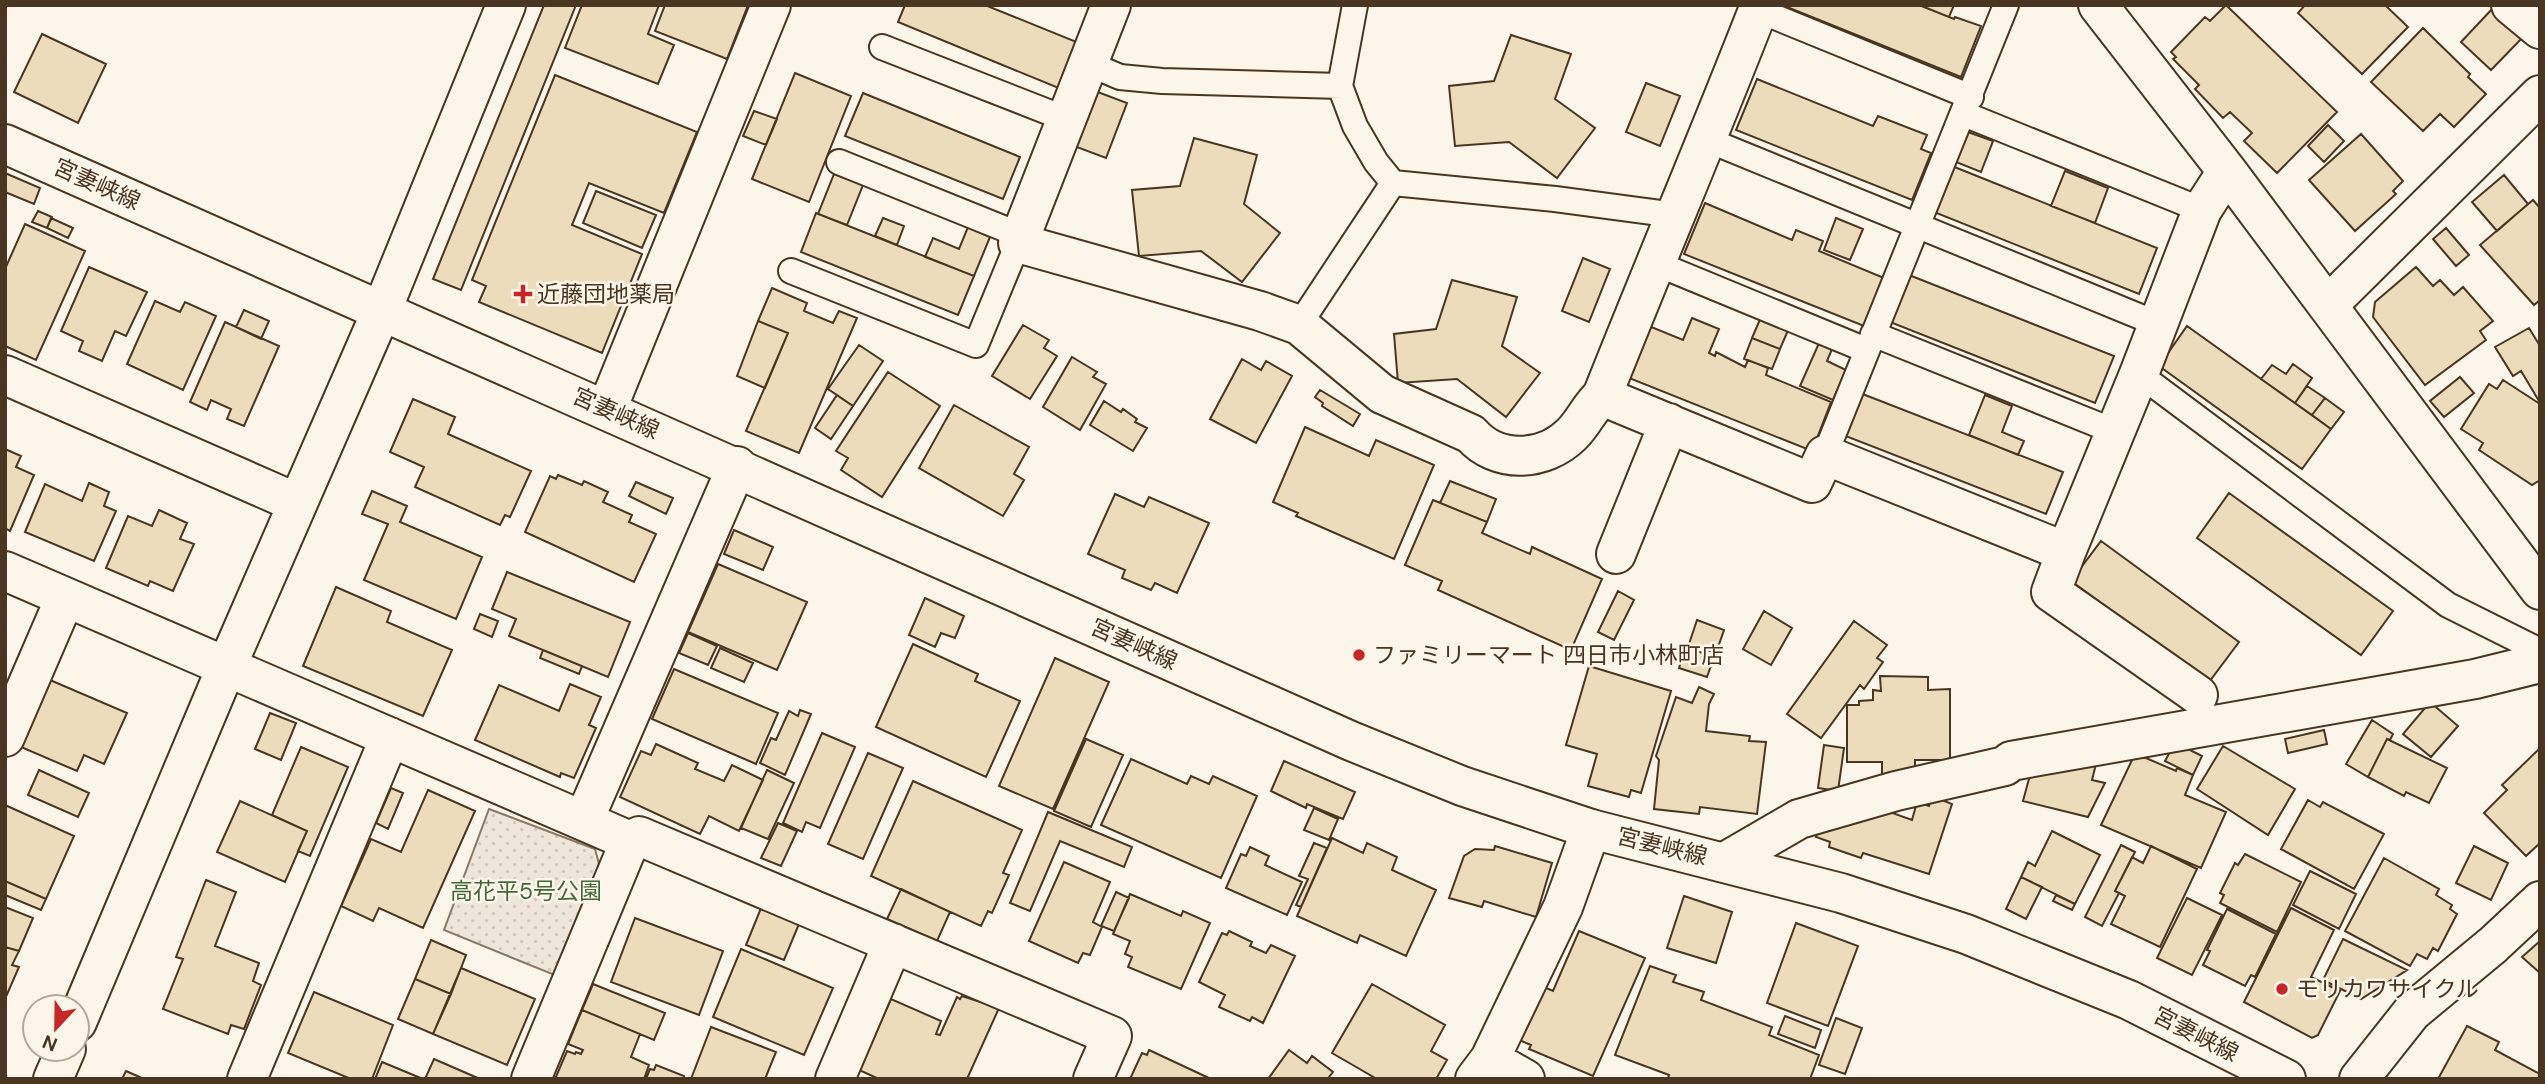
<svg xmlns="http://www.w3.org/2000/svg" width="2545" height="1084" font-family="'DM Sans','Noto Sans JP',sans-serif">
<defs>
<pattern id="green-dots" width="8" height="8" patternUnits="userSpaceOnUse" patternTransform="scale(1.75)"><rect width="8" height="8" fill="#ede6d9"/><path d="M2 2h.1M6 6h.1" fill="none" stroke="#cdc6ba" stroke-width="1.8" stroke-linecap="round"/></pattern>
</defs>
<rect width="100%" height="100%" fill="#fbf6e9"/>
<!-- green -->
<path fill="url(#green-dots)" stroke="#887966" stroke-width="2" d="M489 809 595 849 602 875 557 976 444 930Z"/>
<!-- building -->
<path fill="#ecdcbc" stroke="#4a3520" stroke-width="2" d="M544 5H576L461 290 433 279Z
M582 5H659L648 34 674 45 658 84 565 48Z
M665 5H748L727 59 655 31Z
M905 5H985L1079 43 1061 89 898 22Z
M1782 5H1919L1954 19 1955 17 1981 26 1961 77Z
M1919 5H1954L1949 17Z
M2226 5 2337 112 2277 173 2244 141 2252 133 2230 112 2223 118 2195 89 2199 85 2173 59 2176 57 2171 52 2205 17 2210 21Z
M2305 5H2385L2408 27 2362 74 2298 13Z
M2494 7 2524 36 2491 70 2461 42Z
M2423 28 2470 74 2468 77 2486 94 2454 127 2440 114 2423 131 2371 82Z
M42 34 106 64 78 123 14 92Z
M1511 35 1571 54 1555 99 1595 128 1557 178 1509 142 1455 146 1449 86 1494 81Z
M795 73 851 96 809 202 752 179Z
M555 75 697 132 664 213 589 183 572 225 642 254 602 353 479 302 486 286 472 280Z
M1757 79 1873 126 1878 116 1927 135 1921 149 1931 153 1912 200 1736 130Z
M1646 83 1680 96 1660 146 1626 132Z
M1095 91 1127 103 1106 158 1074 146Z
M863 93 1020 157 1003 199 845 136Z
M754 111 777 119 766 145 743 136Z
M2328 125 2344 141 2324 162 2308 146Z
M1968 132 1993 141 1981 172 1956 162Z
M2361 134 2403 181 2393 191 2396 194 2355 231 2309 180Z
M1194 138 1257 155 1244 204 1280 233 1242 282 1201 251 1139 256 1132 190 1180 186Z
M1952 166 2157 248 2139 294 1934 212Z
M2065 171 2108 188 2095 223 2051 206Z
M5 173 40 188 34 204 5 192Z
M834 174 863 185 847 225 818 214Z
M2504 175 2528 204 2497 231 2472 202Z
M596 191 656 215 642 248 583 223Z
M2533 200 2540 208V300L2534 305 2480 245Z
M1705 203 1792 240 1796 230 1823 241 1819 251 1884 278 1864 326 1684 254Z
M38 211 52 217 47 228 32 222Z
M816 213 974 276 958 315 801 252Z
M51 218 73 228 68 238 47 228Z
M883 218 904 226 897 245 875 236Z
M1836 218 1863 229 1850 260 1824 250Z
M25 224 85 251 36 360 5 346V269Z
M968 227 990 237 974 276 925 257 933 238 959 249Z
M2446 228 2469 255 2456 266 2433 239Z
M1583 258 1610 269 1589 322 1562 311Z
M89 267 147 292 126 336 115 331 102 361 79 351 83 341 61 331Z
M2416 267 2433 286 2440 280 2454 295 2463 287 2493 321 2480 331 2486 340 2425 385 2373 317 2375 302Z
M1909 275 2114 356 2095 403 1890 322Z
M1452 280 1517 297 1502 346 1540 373 1506 417 1457 379 1398 383 1394 334 1436 329Z
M772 288 807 303 804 311 833 323 839 311 857 318 799 453 746 431 788 333 758 321Z
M155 301 180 312 185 302 216 316 183 390 127 364Z
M244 310 269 321 261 339 236 327Z
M1761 317 1789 328 1780 349 1752 338Z
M1692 318 1719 329 1709 353 1715 356 1716 352 1745 367 1748 360 1768 368 1766 375 1831 402 1812 451 1629 378 1649 326 1683 340Z
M758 321 788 333 765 388 737 376Z
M225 322 279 346 244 426 227 419 231 409 211 400 207 410 190 402Z
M1023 325 1049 340 1044 348 1057 356 1030 399 992 376Z
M2187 326 2331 429 2302 469 2159 366Z
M2529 328 2540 346 2539 401 2521 371 2513 376 2495 347Z
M1752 338 1780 349 1772 369 1744 359Z
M1819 343 1832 349 1827 361 1846 370 1833 400 1800 386Z
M859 345 883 361 853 406 828 389Z
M1072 357 1097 372 1093 377 1106 384 1080 430 1043 407Z
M1242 359 1261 370 1266 361 1292 376 1256 443 1210 419Z
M2293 364 2312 378 2295 403 2261 379 2272 365 2286 374Z
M888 372 940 406 882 497 841 470 848 458 836 451Z
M2460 377 2474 393 2444 417 2430 401Z
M2503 380 2540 404V480L2532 485 2479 450 2483 443 2461 429 2489 384 2497 389Z
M2307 386 2325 398 2312 415 2295 403Z
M1320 390 1360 414 1353 426 1322 406 1323 403 1315 397Z
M1860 393 2063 472 2046 514 1843 435Z
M837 395 853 406 831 439 815 428Z
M1985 395 2012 406 2002 432 2024 441 2018 455 1969 435Z
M2325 398 2344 412 2331 429 2312 415Z
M413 399 455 417 448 434 531 471 510 517 505 515 500 525 415 487 424 467 390 452Z
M1104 401 1121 412 1123 409 1137 419 1135 422 1147 428 1133 451 1090 425Z
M954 405 1029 447 1014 474 1024 480 1003 516 919 468Z
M1305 427 1369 456 1376 440 1434 465 1394 559 1296 516 1298 513 1273 502Z
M5 449 21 456 16 467 34 475 10 531 5 528Z
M558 475 582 485 584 481 608 492 603 502 632 515 629 522 656 534 634 582 525 532 550 476 556 479Z
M1450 481 1496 499 1487 522 1440 503Z
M636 482 673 498 666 514 629 496Z
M89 483 109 492 104 506 116 511 94 561 25 532 45 484 82 501Z
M372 491 407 506 400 522 482 557 456 619 364 580 388 524 362 514Z
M2229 493 2393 611 2361 655 2197 538Z
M1115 494 1144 507 1149 497 1209 523 1177 593 1155 583 1151 590 1122 578 1125 570 1088 554Z
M1433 500 1487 522 1482 533 1530 554 1532 547 1602 579 1571 650 1438 590 1442 581 1405 565Z
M159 510 187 523 180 539 194 544 173 591 150 581 148 586 106 568 128 516 152 526Z
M734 530 773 547 763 570 724 554Z
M2101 541 2239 642 2209 682 2071 581Z
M718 564 807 602 777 670 688 632Z
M507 572 630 622 608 677 509 636 516 619 492 609Z
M336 587 391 611 387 622 452 650 423 716 303 666Z
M1618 591 1634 600 1614 640 1598 632Z
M925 598 964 616 955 638 941 633 935 647 909 635Z
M1764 611 1792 628 1771 665 1743 649Z
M480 614 498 621 492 637 474 629Z
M1697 620 1724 630 1716 653 1689 644Z
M1854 621 1887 645 1877 658 1883 662 1864 689 1860 685 1821 738 1787 714Z
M688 633 717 646 708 665 679 653Z
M913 644 978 674 975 681 1020 701 986 777 876 727Z
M1686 647 1714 657 1707 677 1679 668Z
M720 648 753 663 744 682 711 668Z
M543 650 582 666 579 674 540 658Z
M1055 658 1109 682 1053 809 999 786Z
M1589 666 1671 691 1641 793 1631 790 1629 797 1588 786 1597 754 1566 745Z
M674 669 778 713 756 764 652 719Z
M1880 676 1928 677V690L1950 689V760H1915V775L1882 774V762H1847V705H1859V701L1873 700V690L1881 691Z
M50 680 127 713 104 764 84 755 77 771 21 747Z
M570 684 601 697 589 725 596 728 574 778 561 773 560 777 475 740 499 685 559 711Z
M1699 687 1714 694 1709 704 1706 731 1750 736 1749 741 1766 742 1757 814 1700 807 1699 814 1654 809 1659 760 1656 756 1676 697 1692 703Z
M2430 702 2458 726 2431 757 2403 734Z
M800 710 811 714 785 775 760 763 771 738 776 740 789 711 798 716Z
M270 713 296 723 281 760 255 749Z
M2372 720 2393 734 2390 740 2387 739 2368 777 2346 764Z
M2324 730 2327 744 2288 753 2285 739Z
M822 733 855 747 820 828 806 822 802 832 783 823Z
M1086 739 1123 755 1091 827 1054 811Z
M2387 739 2447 768 2429 803 2406 792 2404 796 2368 777Z
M656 744 698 763 695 769 724 781 732 765 763 780 739 831 709 816 700 834 620 797 641 751 651 755Z
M1824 745 1844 748 1838 791 1818 788Z
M2223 746 2295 789 2268 835 2197 789Z
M301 747 348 767 310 856 298 851 307 831 272 815Z
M2184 747 2202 756 2193 775 2165 761 2172 748Z
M2540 748V843L2526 856 2484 813 2507 790 2502 785Z
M868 753 903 768 863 859 828 844Z
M2133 758H2146L2176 771 2177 768 2193 775 2185 795 2226 812 2201 868 2101 825Z
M1131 759 1187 784 1191 776 1209 784 1213 776 1257 796 1221 878 1101 825Z
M1284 761 1355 792 1343 819 1307 804 1306 808 1271 791Z
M2096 764 2092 780 2105 783 2088 817 2023 801 2030 775 2039 776 2040 770Z
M39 770 89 793 78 817 28 795Z
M767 770 794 783 768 839 741 828Z
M913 781 1022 830 1003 873 1009 875 992 913 988 911 981 926 871 876Z
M391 788 403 793 388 829 376 823Z
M428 790 475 811 423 928 379 908 373 921 341 906 371 839 401 852Z
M1932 796 1952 804 1929 874 1863 853 1861 858 1829 847 1830 842 1816 837 1819 827 1887 811 1912 820 1917 802 1929 806Z
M2308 800 2320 807 2323 802 2384 834 2354 889 2281 849Z
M240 801 307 831 285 882 217 852Z
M5 805 74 836 46 899 5 881Z
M1314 808 1338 819 1329 840 1304 830Z
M1048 812 1132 847 1124 867 1060 841 1030 911 1010 903Z
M778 823 797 831 781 866 761 858Z
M2052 831 2100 855 2075 904 2021 877 2028 862 2035 866Z
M1332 838 1363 853 1367 843 1397 857 1392 870 1436 890 1406 956 1360 935 1357 943 1297 916Z
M1314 843 1327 848 1301 907 1296 905 1308 879 1299 876Z
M2121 845 2135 852 2115 891 2119 893 2102 926 2085 917Z
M1495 846 1552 863 1536 917 1484 901 1482 907 1449 898 1464 856 1475 849 1494 850Z
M2151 846 2197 869 2160 947 2111 924 2125 896 2115 891 2132 857 2143 863Z
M2474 846 2508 863 2491 900 2456 883Z
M1250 847 1269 856 1265 865 1302 882 1287 915 1226 888 1241 854 1246 856Z
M2245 854 2301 882 2277 932 2220 903 2224 895 2220 893 2235 863 2238 865Z
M2384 858 2439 889 2436 895 2452 905 2450 909 2457 914 2438 951 2433 948 2427 959 2417 954 2410 966 2345 931Z
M1064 862 1110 882 1093 922 1102 927 1090 955 1083 953 1078 963 1029 941Z
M2310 871 2356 894 2339 929 2293 905Z
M2021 877 2042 887 2026 919 2006 909Z
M206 880 236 892 215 946 259 963 253 981 261 985 244 1029 231 1025 228 1034 163 1009 183 959 176 957Z
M5 881 46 899 41 910 5 895Z
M901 889 950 912 937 941 887 919Z
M1116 892 1129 898 1114 931 1101 926Z
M1130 894 1181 916 1183 911 1210 923 1181 989 1128 967 1132 957 1125 954 1130 941 1113 934Z
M2056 895 2075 904 2072 910 2053 901Z
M1684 896 1732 912 1716 963 1667 948Z
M2187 898 2222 915 2192 975 2157 958Z
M5 907 33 918 19 951 5 947Z
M761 908 799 924 784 960 746 945Z
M2291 908 2334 930 2311 977 2340 991 2318 1035 2312 1038 2244 1002Z
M2227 909 2276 934 2255 977 2251 975 2245 986 2203 965 2210 951 2207 950Z
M635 918 723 951 699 1015 611 982Z
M1796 923 1858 946 1828 1026 1767 1003Z
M1229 931 1252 942 1250 946 1266 953 1271 945 1295 956 1263 1023 1252 1017 1250 1021 1219 1007 1225 995 1199 982 1222 933 1227 935Z
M1579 931 1645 958 1593 1076 1529 1049 1531 1045 1519 1040 1542 986 1553 991Z
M2343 939 2407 970 2361 999 2323 980Z
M431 940 466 955 451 994 415 979Z
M2540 941V973L2522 957Z
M5 947 19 951 12 965 19 967 5 999Z
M741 949 833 988 804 1055 713 1017Z
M1650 966 1676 975 1673 982 1704 992 1701 1000 1772 1027 1769 1035 1819 1055 1810 1079H1668L1669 1075 1615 1055Z
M461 968 535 999 507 1065 433 1034Z
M415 979 451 994 433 1034 398 1019Z
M593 984 665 1013 654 1040 582 1010Z
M1372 984 1445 1025 1431 1051 1447 1060 1436 1079H1377L1332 1053Z
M314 992 393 1025 372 1079H351L288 1053Z
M962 996 999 1008 967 1079H879L859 1070 891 999 941 1021 936 1034 940 1035 957 997 960 999Z
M582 1010 640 1034 631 1057 649 1065 644 1079H555L567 1051 575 1054 576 1052 581 1054 583 1050 568 1044Z
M1785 1016 1821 1030 1815 1048 1778 1034Z
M1836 1018 1862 1028 1845 1074 1819 1065Z
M2467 1026 2499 1042 2495 1050 2540 1074V1079H2438Z
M711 1027 776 1052 765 1079H691Z
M1149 1050 1211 1079H1130L1142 1053 1147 1055Z
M1289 1050 1307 1063 1312 1056 1333 1072 1329 1077 1332 1079H1268Z
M434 1059 480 1079H425Z
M382 1062 423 1079H375Z
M656 1065 684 1076 683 1079H646L650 1069 654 1070Z
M126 1071 144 1079H122Z"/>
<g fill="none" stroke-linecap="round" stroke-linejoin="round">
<!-- lane casing -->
<g stroke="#4a3520" stroke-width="28">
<path id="lane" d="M1758 10 1971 97
M882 47 1066 119
M1087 63 1120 77 1162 81 1340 86
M1964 114 2202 210
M1708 140 2158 324
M839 162 1020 235
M1393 183 1555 199 1675 215
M1655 263 1866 350
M791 271 976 345 1018 243
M1299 325 1393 183 1376 162 1355 126 1340 86 1355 5
M1873 334 2116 432
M2139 374 2448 605 2540 651
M1825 455 2006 5"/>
</g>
<!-- street casing -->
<g stroke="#4a3520" stroke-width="42">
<path id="street" d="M1111 5 1018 243 1260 311 1299 325 1382 394 1471 434C1497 464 1544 462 1572 434 1584 422 1589 408 1602 396 1654 265 1709 136 1760 5
M2098 5 2227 171 2540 590
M2511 5 2540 29
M2328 305 2540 95
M5 375 297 503
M1602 396 1812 483 1825 455 2066 552 2139 374 2202 210 2227 171
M607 409 771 5
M2066 552 2051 592 2198 695
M1616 554 1669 423
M5 571 630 841
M5 737 65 598
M584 820 737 466
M1725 862 1799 819 1896 791 2005 766 2011 761 2475 679 2540 663
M77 1022 226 668 382 310 506 5
M1490 1059 1525 1079
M53 1079 66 1049
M247 1079 390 737
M531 1079 630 841 639 836 1112 1036 1093 1079
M835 1079 893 943
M1475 1079 1490 1059 1563 907 1591 829"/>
</g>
<!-- secondary casing -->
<g stroke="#4a3520" stroke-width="42">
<path id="secondary" d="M2359 1079 2412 1012 2493 945 2540 901"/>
</g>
<!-- primary casing -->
<g stroke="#4a3520" stroke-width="42">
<path id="primary" d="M5 144 1351 741 1462 786 1591 829 1841 893 1966 934 2129 1000 2286 1079"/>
</g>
<!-- lane -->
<use href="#lane" stroke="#fbf6e9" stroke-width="24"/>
<!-- street -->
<use href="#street" stroke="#fbf6e9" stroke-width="38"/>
<!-- secondary -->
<use href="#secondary" stroke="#fbf6e9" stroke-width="38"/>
<!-- primary -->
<use href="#primary" stroke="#fbf6e9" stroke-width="38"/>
</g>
<!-- markers -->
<g fill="#c62828" stroke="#fbf6e9" stroke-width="2.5">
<path d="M519.5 283.5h7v7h7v7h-7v7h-7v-7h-7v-7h7z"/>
<circle cx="1359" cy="655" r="7"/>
<circle cx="2282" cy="989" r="7"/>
</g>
<g text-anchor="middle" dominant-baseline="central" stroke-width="5" stroke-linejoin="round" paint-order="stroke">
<!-- street labels -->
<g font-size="23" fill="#4a3520" stroke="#fbf6e9">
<text transform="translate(97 184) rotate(24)">宮妻峡線</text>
<text transform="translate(616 413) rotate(24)">宮妻峡線</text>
<text transform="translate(1134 644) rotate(24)">宮妻峡線</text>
<text transform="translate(1662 846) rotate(14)">宮妻峡線</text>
<text transform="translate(2196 1034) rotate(27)">宮妻峡線</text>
</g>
<!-- poi labels -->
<g font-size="23" fill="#4a3520" stroke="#fbf6e9" text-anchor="start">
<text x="537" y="294">近藤団地薬局</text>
<text x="1373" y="655">ファミリーマート 四日市小林町店</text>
<text x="2296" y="989">モリカワサイクル</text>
</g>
<!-- park labels -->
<g font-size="23" fill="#436837" stroke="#fbf6e9">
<text x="526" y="891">高花平5号公園</text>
</g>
</g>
<!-- border -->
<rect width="2545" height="1084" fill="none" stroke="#4a3520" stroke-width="14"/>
<!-- north arrow -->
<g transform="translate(56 1028) rotate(202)"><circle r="33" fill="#fbf6e9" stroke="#b4a999" stroke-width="2"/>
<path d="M0-5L12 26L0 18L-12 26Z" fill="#c62828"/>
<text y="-10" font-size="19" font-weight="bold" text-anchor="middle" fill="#4a3520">N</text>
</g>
</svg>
